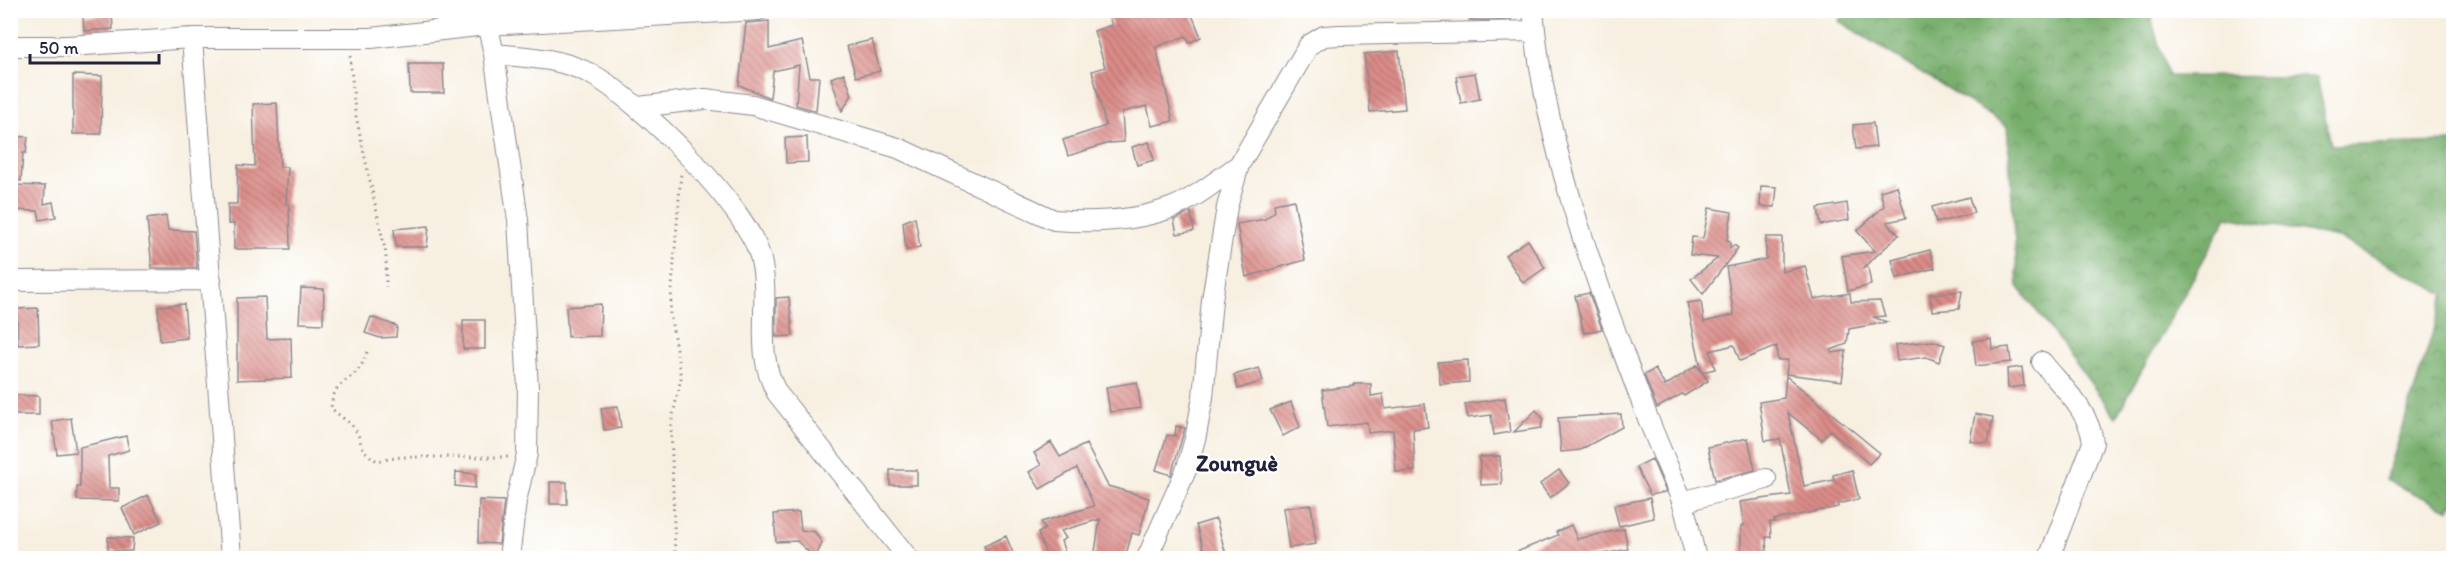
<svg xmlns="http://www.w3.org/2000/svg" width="2464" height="569" font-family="Itim,sans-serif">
<defs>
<pattern id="forest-crowns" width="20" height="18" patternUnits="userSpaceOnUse" patternTransform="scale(1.5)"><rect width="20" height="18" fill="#78af6d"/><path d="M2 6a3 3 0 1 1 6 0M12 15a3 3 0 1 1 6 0" fill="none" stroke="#628e5b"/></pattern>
<pattern id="building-back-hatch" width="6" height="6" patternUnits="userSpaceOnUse" patternTransform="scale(1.5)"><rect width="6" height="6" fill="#db8c88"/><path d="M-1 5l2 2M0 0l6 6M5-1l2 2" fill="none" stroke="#b17270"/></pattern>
</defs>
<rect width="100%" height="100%" fill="#fff"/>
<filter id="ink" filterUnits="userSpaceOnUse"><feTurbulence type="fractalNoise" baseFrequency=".0167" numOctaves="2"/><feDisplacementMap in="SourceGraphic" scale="12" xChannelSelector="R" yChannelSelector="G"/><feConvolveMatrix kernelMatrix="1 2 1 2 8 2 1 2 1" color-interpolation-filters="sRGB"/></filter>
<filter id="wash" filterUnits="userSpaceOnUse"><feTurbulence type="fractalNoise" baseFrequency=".008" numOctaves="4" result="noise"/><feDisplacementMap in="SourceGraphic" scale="24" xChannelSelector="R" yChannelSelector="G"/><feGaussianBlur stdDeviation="1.35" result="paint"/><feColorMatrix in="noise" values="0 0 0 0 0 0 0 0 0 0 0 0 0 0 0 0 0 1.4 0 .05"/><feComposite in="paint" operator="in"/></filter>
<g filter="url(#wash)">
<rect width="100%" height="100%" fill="#f7efe0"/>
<!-- forest -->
<path fill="url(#forest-crowns)" stroke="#4d6854" stroke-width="1.5" d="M1845 11H2149L2168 76 2317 77 2331 145 2453 142 2454 499 2450 510 2386 480 2445 294 2339 238 2227 217 2116 417 2018 286 2007 126 1839 21Z"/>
<g id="blocks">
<!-- building -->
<path fill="url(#building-back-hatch)" d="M1106 10H1190L1201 37 1189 43 1186 36 1156 47 1173 121 1152 126 1147 106 1122 112 1124 142 1109 143 1068 156 1063 140 1106 126 1092 71 1105 67 1094 31 1112 25Z
M1470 10H1510L1511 20H1470Z
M112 14 113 29 84 31 83 16Z
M769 21V49L802 41 810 77H819L816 111 796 105 799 65 773 71 770 98 739 85 746 23Z
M872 40 880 71 856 77 847 46Z
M1399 51 1405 109 1370 112 1364 54Z
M409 64H443L444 93H410Z
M844 73 852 95 842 111 831 78Z
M1475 73 1480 99 1461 103 1456 76Z
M73 75 102 76 101 134H73Z
M277 103 280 167H288L286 204H289L290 249H234V224H228V204H237L238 165 255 166 253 104Z
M1873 123 1876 147 1856 149 1853 125Z
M10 136 28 137 26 153H23L21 181 10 180Z
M807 137 808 162 786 163 785 138Z
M1149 142 1154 160 1137 165 1132 147Z
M10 185 45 186 44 204 53 202 56 217 40 220 38 211 10 210Z
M1761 186 1777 187 1775 207 1760 206Z
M1897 186 1906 218 1887 222 1899 235 1863 268 1868 267 1871 285 1848 291 1842 256 1875 251 1857 231 1884 206 1880 191Z
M1969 197 1974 213 1936 223 1932 207Z
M1294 200 1305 260 1246 277 1237 224 1265 219 1275 211 1274 204Z
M1847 203 1849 220 1821 225 1818 208Z
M1709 208 1732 212 1727 240 1730 241V248L1734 245 1738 248 1703 294 1691 279 1718 258 1690 255 1692 237 1703 238Z
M1191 212 1194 231 1177 234 1174 220Z
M166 216 168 230 194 231 197 268H152L147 219Z
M915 217 920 247 906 250 903 222Z
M429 226 427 247H396L394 229Z
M1766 237H1782V272L1805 266 1814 299 1850 293 1851 302 1880 301 1885 316 1873 317 1887 322 1849 329 1847 344 1831 350 1832 353 1846 351 1842 381 1786 374 1788 360H1777V346L1740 361 1734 345 1710 351 1715 369 1702 372 1708 381 1684 396 1682 394 1657 408 1644 375 1655 369 1665 386 1697 365 1702 372 1687 303 1701 301 1704 322 1734 315 1726 267 1766 259Z
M1528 240 1545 268 1523 283 1505 255Z
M1930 250 1935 268 1897 278 1892 260Z
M301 288 324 289 323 324 299 323Z
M1962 291 1959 309 1932 311 1930 294Z
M1589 293 1602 329 1584 333 1575 296Z
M265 297 267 339 291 338 292 378 237 380V298Z
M789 297 793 336 776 337V298Z
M184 304 187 338 160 341 158 306Z
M601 304 600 336 568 337 566 307Z
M38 308 39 344 18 345 17 309Z
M371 317 397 326 396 337 380 338 365 333Z
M463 320H485V349H463Z
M1991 339 1992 349 2009 347 2011 362 1976 366 1973 341Z
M1933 341 1945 345 1939 362 1926 357 1897 361 1895 345Z
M1468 360 1469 382 1440 384 1438 362Z
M2022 367 2024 386 2008 388 2007 369Z
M1259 368 1263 381 1238 389 1234 375Z
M1786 376 1880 453 1869 464 1830 430 1822 440 1788 413 1804 486 1834 480 1833 475 1852 470 1859 499 1838 504V507L1774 520 1775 522H1770L1771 537H1766L1767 558H1741V526H1744L1740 502 1791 495 1780 439 1765 441 1759 402 1784 398Z
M1137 382 1141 408 1110 412 1106 387Z
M1354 384H1371V396L1383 394 1385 409 1425 404 1428 427 1413 429 1415 471 1396 472 1393 430 1368 433 1367 422 1327 427 1322 390 1354 386Z
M12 395 39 396V415H12Z
M1505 398 1510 432 1494 435 1491 415 1468 418 1465 404Z
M1291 402 1300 427 1283 436 1270 410Z
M618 406 621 428 604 430 601 408Z
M1536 410 1543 418 1541 428 1514 432Z
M1621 414 1622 427 1580 450 1561 452 1558 418Z
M1975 414 1993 417 1988 444 1970 441Z
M71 418 76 452 57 454 52 421Z
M1176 426 1185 428 1171 475 1156 470 1167 435 1175 436Z
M126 436 129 450 108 456 109 488H119V501L77 500V487H80V447Z
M1748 438 1755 470 1715 480 1708 447Z
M1051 442 1060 457 1086 444 1108 486 1149 498 1139 535 1132 533 1125 558H1094L1100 519 1061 531 1066 538 1061 541 1067 558H1047L1038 533 1045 529 1041 522 1094 506 1077 468 1040 489 1029 472 1041 465 1034 453Z
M1500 456 1502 484 1481 485 1479 457Z
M1652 459 1666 492 1650 495 1636 467Z
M890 470H917V485H890Z
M1559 470 1569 483 1550 498 1540 484Z
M456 472 476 474 475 488 455 486Z
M550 482H567V504H550Z
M148 495 161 522 134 535 122 508Z
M1650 498 1654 518 1619 526 1614 505Z
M479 500 504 501 499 544 478 543Z
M1311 505 1316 544 1289 548 1283 508Z
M799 512 801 530 815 532 822 543 815 558 797 541 776 542 774 514Z
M1216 519 1227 558H1206L1196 525Z
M1571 525 1577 539 1624 529 1628 549 1584 558H1502L1558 535 1556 532Z
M1006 536 1015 558H989L984 546Z
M108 537 133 538 132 551H108Z"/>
</g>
</g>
<g filter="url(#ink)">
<use href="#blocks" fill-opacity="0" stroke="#8c888e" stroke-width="1.5"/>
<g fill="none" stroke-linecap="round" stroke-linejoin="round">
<!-- minor casing -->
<g stroke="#8c888e" stroke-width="22">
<path id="minor" d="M484 10 494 54 518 220 528 388 527 454 516 501 509 558
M1533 10C1544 144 1594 275 1641 400 1653 434 1669 467 1682 501 1688 519 1691 540 1696 558
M192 38 231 558
M10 46H68L192 38H371L486 25 759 10
M494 54C528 57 560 58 591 74 637 98 751 210 761 260 771 305 753 351 777 393L908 558
M639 107 705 99 753 105 898 148 1054 220C1091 223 1133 221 1168 209 1194 200 1217 180 1239 165
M10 281 211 280
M2042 362C2062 387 2090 411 2093 443L2049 558
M1682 502 1766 479
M1147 558 1187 468 1196 435 1203 397 1212 300 1227 207 1239 165 1309 45 1324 36 1340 35 1535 31"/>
</g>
<!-- path -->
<path stroke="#8c888e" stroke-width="3" stroke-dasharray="1.5 4.5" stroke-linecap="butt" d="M350 56 355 112 386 254V287
M367 352C357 386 334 374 331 408 338 415 347 420 353 427 365 441 354 446 377 461L401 457H509
M675 558 671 424 681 378 670 313 681 173"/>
<!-- minor -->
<use href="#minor" stroke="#fff" stroke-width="20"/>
</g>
</g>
<g text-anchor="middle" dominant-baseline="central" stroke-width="4.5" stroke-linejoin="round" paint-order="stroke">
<!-- quarter labels -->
<g font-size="22" font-weight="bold" fill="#22223b" stroke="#fff">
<text x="1237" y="463">Zounguè</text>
</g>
</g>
<!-- margin -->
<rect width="2464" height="569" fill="none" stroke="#fff" stroke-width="36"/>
<!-- scale -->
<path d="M30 54v9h129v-9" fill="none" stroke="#22223b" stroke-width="3"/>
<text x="39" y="54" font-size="18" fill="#22223b" stroke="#ffffff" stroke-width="4.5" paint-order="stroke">50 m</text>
</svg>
